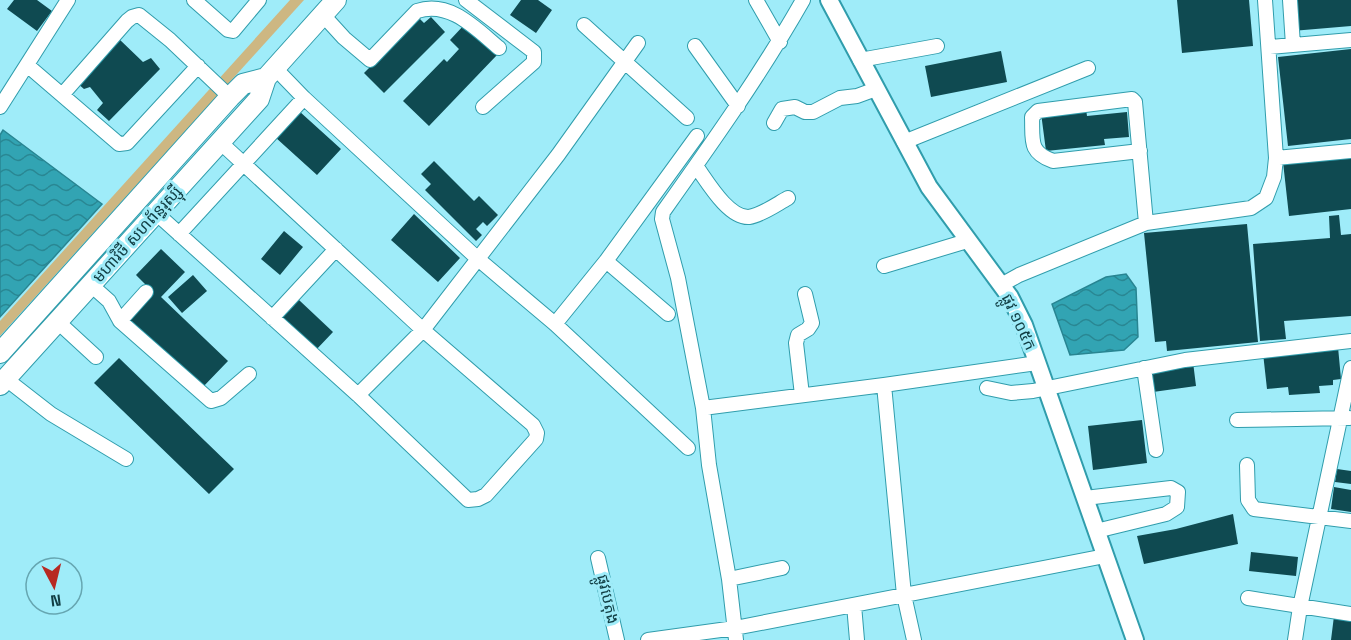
<svg xmlns="http://www.w3.org/2000/svg" width="1351" height="640" font-family="'Space Grotesk','Noto Sans Khmer',sans-serif">
<defs>
<pattern id="water-waves" width="16" height="10" patternUnits="userSpaceOnUse" patternTransform="scale(1.5)"><rect width="16" height="10" fill="#32a4b3"/><path d="M0 5q4-4 8 0t8 0" fill="none" stroke="#298793"/></pattern>
</defs>
<rect width="100%" height="100%" fill="#9fecf9"/>
<!-- grass -->
<path fill="#cdb782" d="M290 0H304L0 336V321Z"/>
<!-- water -->
<path fill="url(#water-waves)" stroke="#288592" stroke-width="1.5" d="M3 130 102 204 0 317V135Z
M1126 274 1136 288 1138 337 1124 350 1070 355 1052 304 1106 277Z"/>
<!-- building -->
<path fill="#0f4a51" d="M14 0H37L52 11 37 31 7 9Z
M521 0H538L552 10 536 33 510 15Z
M1177 0H1249L1253 46 1182 53Z
M1290 0H1351V26L1292 31Z
M431 17 445 32 384 93 364 73 419 18 424 23Z
M465 24 497 55 429 126 403 101 444 59 447 62 459 49 450 40Z
M118 38 143 62 151 58 160 69 109 121 97 110 103 103 90 87 84 89 77 83Z
M1351 49V139L1288 146 1278 57Z
M1001 51 1007 82 931 97 925 66Z
M1086 109 1087 116 1127 112 1129 137 1104 139 1105 145 1046 151 1041 113Z
M299 111 341 149 317 175 275 137Z
M1351 154V209L1289 216 1283 162Z
M434 161 474 201 479 196 498 215 487 226 483 222 476 229 482 235 476 241 425 190 431 184 421 174Z
M414 214 460 258 438 282 391 240Z
M1339 215 1341 235 1351 234V316L1284 321 1286 339 1260 341 1253 244 1330 238 1329 216Z
M1247 224 1258 342 1167 351 1166 341 1155 342 1144 233Z
M284 231 303 247 280 275 261 259Z
M161 249 185 272 161 297 228 361 201 389 128 321 151 290 136 275Z
M193 275 207 291 182 313 168 297Z
M299 300 333 332 315 351 281 319Z
M1338 347 1341 379 1333 380V385L1319 386 1320 393 1289 395 1288 387 1267 389 1263 353Z
M119 358 234 469 209 494 94 383Z
M1193 362 1196 386 1153 392 1144 368Z
M1142 420 1147 463 1093 470 1088 426Z
M1337 469 1351 471V484L1335 482Z
M1334 487 1351 490V512L1331 509Z
M1233 514 1238 544 1144 564 1137 536 1176 529Z
M1251 552 1298 557 1296 576 1249 571Z
M1334 616 1351 618V640H1331Z"/>
<g fill="none" stroke-linecap="round" stroke-linejoin="round">
<!-- minor casing -->
<g stroke="#309dac" stroke-width="16">
<path id="minor" d="M194 0 228 30 233 31 259 0
M466 0 534 52V62L483 107
M756 0 780 42
M1290 0 1293 45
M323 15 344 38 370 60 417 11C450 0 476 29 499 48
M584 25 687 118
M695 46 738 106
M1269 47 1351 40
M860 60 937 46
M27 65 119 144 127 143 198 66
M275 68 304 98 478 259 555 324 688 448
M62 95 127 21 132 17 139 15 170 40 230 97
M0 107 68 0
M774 123 782 109 795 107 805 112H813L840 98 857 96 876 89
M904 142 1088 68
M1140 151 1053 161C1028 152 1033 140 1032 117L1038 111 1132 99 1135 102 1146 223
M1276 158 1351 151
M696 166C707 181 728 218 749 217 762 215 777 204 788 198
M156 213 358 395 468 500 478 499 486 495 536 439 537 433 533 425 423 330 220 142
M179 234 304 98
M606 261 668 314
M884 266 967 241
M91 285 109 301 120 321 211 401 221 398 249 374
M1001 285 1019 275 1146 223 1251 208 1266 198 1274 177 1276 158 1265 0
M272 318 336 249
M120 321 146 292
M58 322 96 357
M555 324 606 261 697 136
M1144 368 1156 450
M6 379 51 414 126 459
M884 385 904 595 914 640
M987 388 1011 393 1033 391 1185 360 1351 341
M358 395 423 330 558 155 638 43
M802 395 796 343 798 335 808 329 812 323 805 294
M703 408 884 385 1037 363
M1237 420 1349 418
M1247 465 1248 500 1254 509 1351 521
M1085 498 1171 488 1178 492 1177 507 1166 514 1096 531
M598 558 617 640
M729 579 782 568
M1248 598 1351 614
M854 605 857 640
M648 640 735 628 1105 556
M736 640 729 579 709 465 703 408 678 278 662 219 663 212C712 143 761 74 803 0
M1295 640 1300 607 1351 368"/>
</g>
<!-- major casing -->
<g stroke="#309dac" stroke-width="20">
<path id="major" d="M829 0 929 187 1010 297 1024 325 1135 640"/>
</g>
<!-- highway casing -->
<g stroke="#309dac" stroke-width="22">
<path id="highway" d="M0 353 230 97 243 84 266 78
M0 385 259 99 266 78 336 0"/>
</g>
<!-- minor -->
<use href="#minor" stroke="#fff" stroke-width="14"/>
<!-- major -->
<use href="#major" stroke="#fff" stroke-width="16"/>
<!-- highway -->
<use href="#highway" stroke="#fff" stroke-width="20"/>
</g>
<g text-anchor="middle" dominant-baseline="central" stroke-width="6" stroke-linejoin="round" paint-order="stroke">
<!-- street labels -->
<g font-size="16" fill="#113e44" stroke="#9fecf9">
<text transform="translate(137 234) rotate(-48)">មហាវិថី សហព័ន្ធរុស្ស៊ី</text>
<text transform="translate(1019 322) rotate(65)">ផ្លូវ ១០៥ក</text>
<text transform="translate(608 599) rotate(77)">ផ្លូវបេតុង</text>
</g>
</g>
<!-- north arrow -->
<g transform="translate(54 586) rotate(173)"><circle r="28" fill="#9fecf9" stroke="#66a6b1" stroke-width="1.5"/>
<path d="M0-4.5L10 22L0 15L-10 22Z" fill="#b72922"/>
<text y="-9" font-size="16" font-weight="bold" text-anchor="middle" fill="#113e44">N</text>
</g>
</svg>
